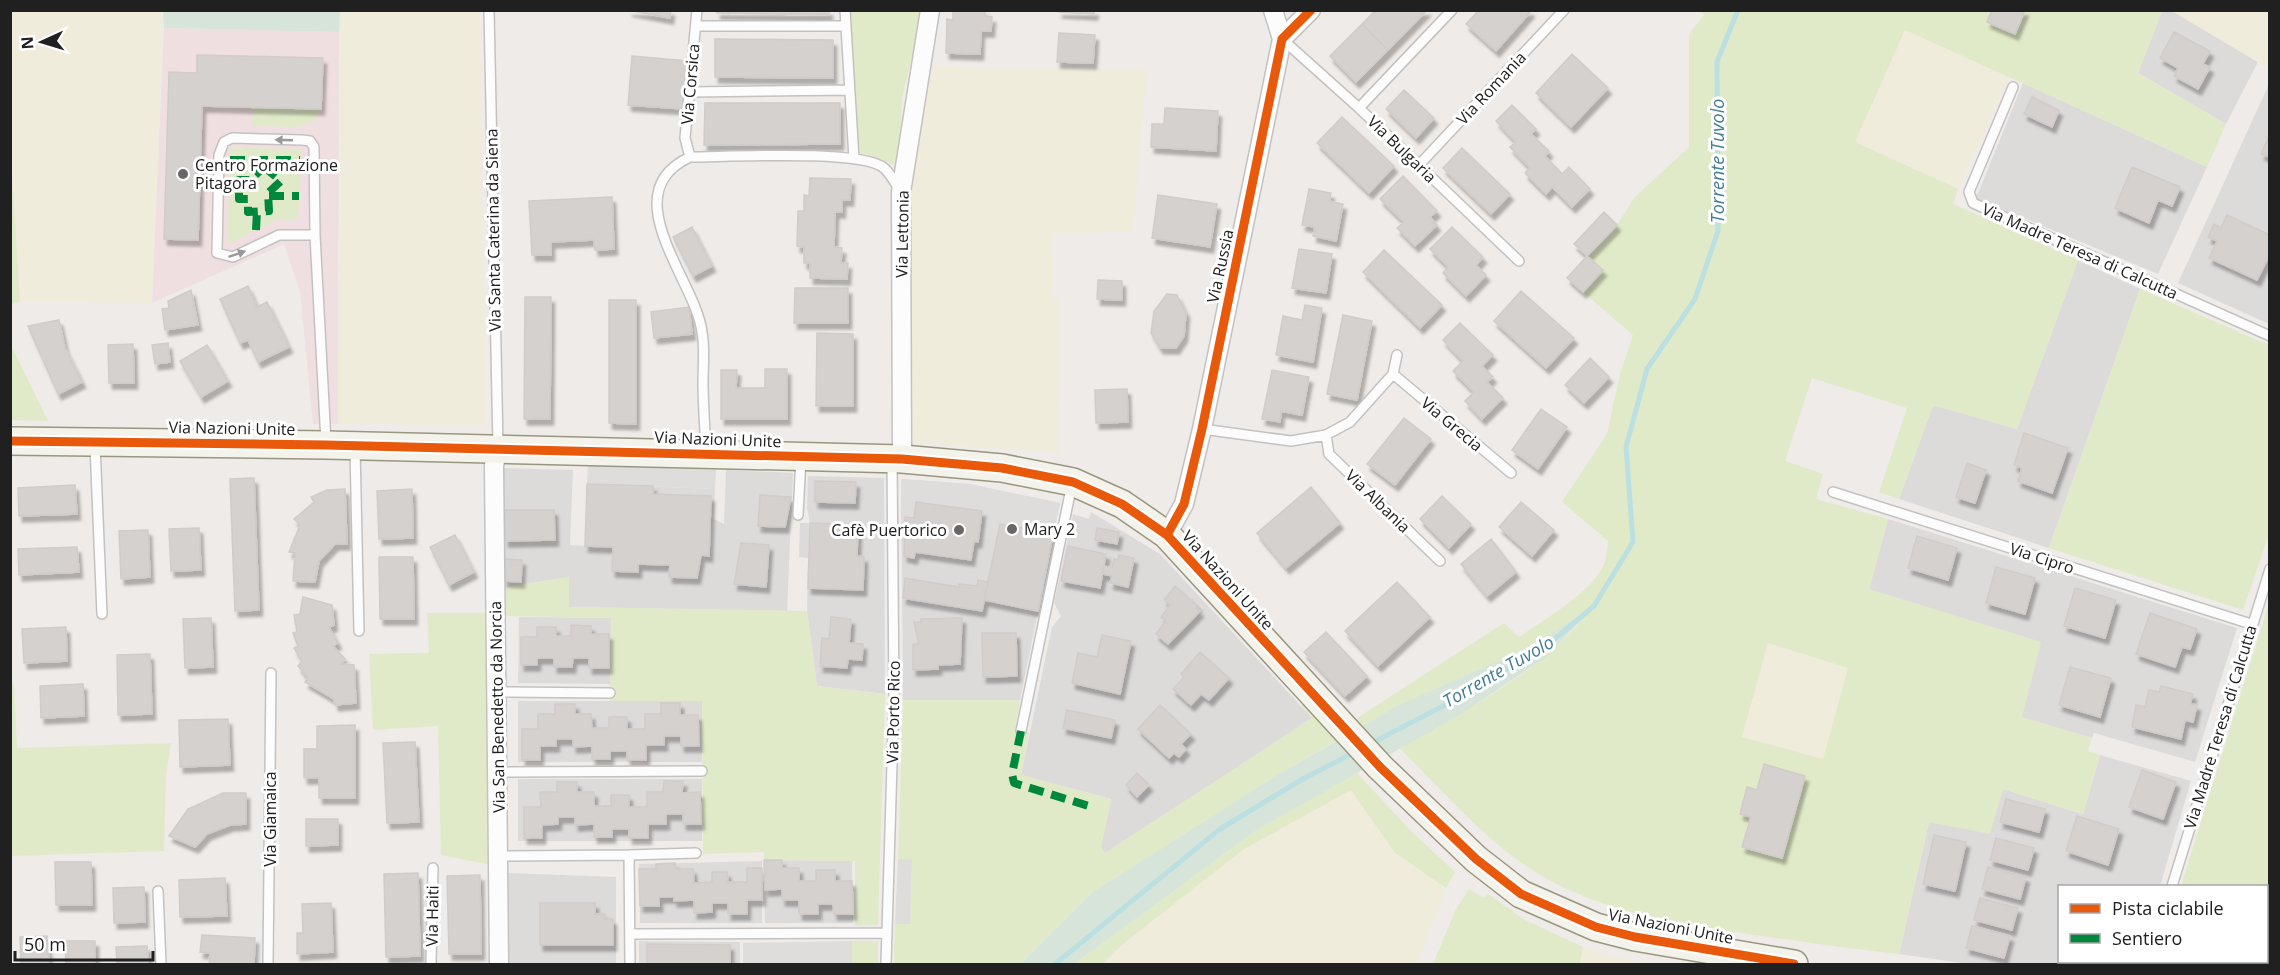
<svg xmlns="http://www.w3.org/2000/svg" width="2280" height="975" font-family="'Open Sans',sans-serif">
<defs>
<filter id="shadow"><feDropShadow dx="3.5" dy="6" stdDeviation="1.5" flood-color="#0004"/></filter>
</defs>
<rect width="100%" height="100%" fill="#eeebe8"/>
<!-- residential -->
<path fill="#dddbda" d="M2162 11H2172L2258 62 2226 124 2138 73Z
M2023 83 2207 167 2158 274 1976 198Z
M2269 84V324L2178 283Z
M2078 260 2140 289 2049 548 1899 499 1933 405 2017 429Z
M500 468 573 470 570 545 585 546 587 484 715 489 714 519 724 524 726 470 793 473 787 611 569 607V577L502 588Z
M808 476 884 478 885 694 817 686 807 611 808 558 799 557 800 523H810L807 508Z
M901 479 969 484 1060 503 1020 700H903Z
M1091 512 1160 554 1312 718 1105 854 1101 847 1111 799 1021 775 1052 627 1061 616 1054 603 1073 514 1089 519Z
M1888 519 2237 628 2195 762 2094 733 2092 738 2022 718 1869 589Z
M519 617 611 618 610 684 518 683Z
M518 701H702V762H518Z
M2100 755 2191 781 2160 886H2060V962H2138L2137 964H1969L1899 954 1929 822 2003 789 2083 814Z
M518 779H702V841H518Z
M764 860 852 861 853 923H765Z
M762 861V923H640L639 864Z
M506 873 616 877V964H507Z
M639 941 740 942V964H639Z"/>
<!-- commercial -->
<path fill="#f0dfe0" d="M164 28 339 32 338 424H313L300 291 284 244 152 303Z"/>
<!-- farmland -->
<path fill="#efecdc" d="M10 11H163L152 303 20 301 11 140Z
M340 11H480L486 425 338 424Z
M2172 11H2269V69L2258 62Z
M1905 30 2009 77 1958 189 1854 142Z
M928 66 1147 70 1133 232 1052 233 1053 299 1060 300 1058 453 911 442 910 234 913 157Z
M1768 643 1848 667 1823 759 1742 737Z
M1351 789 1395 853 1446 888 1417 964H1102L1123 944 1244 849Z
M1583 947 1623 959 1657 964H1580Z"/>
<!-- grass -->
<path fill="#e1eac8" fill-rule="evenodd" d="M850 11H923L902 98 900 140 895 165 867 154 859 153Z
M1701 11H2162L2138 73 2226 124 2207 167 1905 30 1855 142 1958 189 1953 204 2078 260 2017 429 1933 405 1899 499 1879 492 1907 408 1812 378 1785 461 1823 474 1816 499 1888 519 1869 589 2041 642 2022 717 2092 738 2088 751 2100 755 2083 814 2003 789 1990 834 1929 822 1899 954C1851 949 1803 942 1755 935 1674 923 1590 911 1522 863 1478 833 1438 785 1399 748 1466 709 1544 672 1591 608L1530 647 1401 704 1363 726 1357 718 1504 623 1519 637C1545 619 1591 593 1604 564 1607 558 1607 548 1608 541L1562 502 1607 434 1620 374 1633 335 1583 292 1603 270 1587 256 1617 225 1634 198 1689 147V34L1704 15ZM1768 643 1848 668 1823 759 1742 737Z
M253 107 321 109 314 121 295 127 251 126Z
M10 140 20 301 11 305H10Z
M230 148 301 149 298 219 277 220 228 244Z
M2140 289 2269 345V534L2243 610 2049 548Z
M11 345 48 421 11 420Z
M569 577V607L807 611 817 686 885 694 878 925 855 926V861L764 860V852L703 854 702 701H610L611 618 502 616V588Z
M2269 603V964H2159L2160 962H2266V886H2181Z
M427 613H489L491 865 441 855 438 726 373 730 369 654 429 653Z
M10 684H14L17 748 171 743 166 776 164 851 11 856Z
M903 700H1020L1015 729 1029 733 1021 775 1111 799 1101 847 1105 853 1312 718 1301 705 1307 700 1339 739 1274 777 1093 892 1020 964H894L895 924H910L912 859H898Z
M1356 772 1411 831 1455 872 1446 888 1395 853 1351 790 1244 849 1123 944 1102 964H1074L1258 829Z
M1469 889 1484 898 1488 894 1525 920 1583 947 1580 964H1433L1455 911Z
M852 941H878V964H852Z"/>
<!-- wetland -->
<path fill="#d6e4d9" d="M163 11H340L339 32 164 28Z
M1594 606 1546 657 1461 714 1258 829 1074 964H1020L1093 892 1274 777 1401 704 1530 647Z"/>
<!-- parking -->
<path fill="#dedddc" d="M588 465 716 470 715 489 587 484Z
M901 479 969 484 1060 503 1053 534 1000 524 996 540 978 537 982 511 916 502 914 518 901 517Z
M898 859H912L910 924H895Z
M852 941V964H743V943Z"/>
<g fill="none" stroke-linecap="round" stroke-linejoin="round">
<!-- stream -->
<path stroke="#bce0e1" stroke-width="5" d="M1368 745 1443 706 1544 648 1594 606 1633 542 1626 447 1647 369 1695 299 1718 231 1717 62 1738 10
M1055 964 1220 829 1301 780 1355 752"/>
</g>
<!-- building -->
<path fill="#d5d1cf" stroke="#d1ccca" stroke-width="1.5" filter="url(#shadow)" d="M628 10H671L670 18Z
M717 10H829V15L717 13Z
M953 10H985V16L992 17 991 31H981L980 54 946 53 947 19 953 20Z
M1059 10H1095L1094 14 1059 12Z
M1376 10H1427L1388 50 1362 24Z
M1479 10H1530L1531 11 1496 51 1466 24Z
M1992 10H2025L2015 34 1987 22Z
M1362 24 1388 50 1356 82 1330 56Z
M2174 32 2210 51 2203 64 2210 67 2198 89 2174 76 2178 68 2160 58Z
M1059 33 1095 35 1093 63 1057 62Z
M715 39 833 40V78L715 77Z
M1572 54 1608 88 1571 127 1536 93Z
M197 55 323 58 321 109 202 106 198 240 164 239 169 72 197 73Z
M632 56 688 61 684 109 628 105Z
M1404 90 1434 118 1416 138 1386 109Z
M2032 97 2059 110 2052 127 2024 114Z
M705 103H840V144L704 145Z
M1512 105 1536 129 1531 134 1549 151 1545 156 1562 174 1569 167 1590 189 1572 207 1552 187 1546 194 1525 173 1530 168 1510 147 1516 142 1496 121Z
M1165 108 1218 111 1216 151 1151 147 1152 124H1164Z
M1342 117 1394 166 1369 193 1317 143Z
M2270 134V157L2261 154Z
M1462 148 1510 194 1491 214 1443 168Z
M2132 167 2180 187 2172 206 2158 200 2149 223 2115 208Z
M1403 176 1437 211 1430 217 1437 225 1415 246 1397 228 1404 222 1380 199Z
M810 178 851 179 850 200H842V212H835L834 247 842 248 841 263H848L847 279 810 278V263H804V247L797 246 798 211H804V195L809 196Z
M1309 189 1331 193 1329 201 1343 204 1336 241 1313 236 1315 227 1302 225Z
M1158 195 1217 204 1210 247 1152 238Z
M612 197 614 249 595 250 594 240 551 242V255H532L529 201Z
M1604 212 1617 225 1587 256 1574 244Z
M2227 215 2270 235V254L2257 280 2209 258 2217 241 2208 237 2214 224 2221 228Z
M692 227 712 266 693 276 673 237Z
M1452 227 1483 257 1476 265 1486 275 1466 296 1443 273 1448 267 1430 249Z
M1299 249 1332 254 1326 293 1292 288Z
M1384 250 1442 305 1420 328 1363 272Z
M1587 256 1603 270 1583 292 1567 278Z
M1098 280 1122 281V300L1097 299Z
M248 286 257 307 267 302 289 347 258 362 248 340 240 343 220 299Z
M795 288H848V323H794Z
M191 290 198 325 165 330 162 309 169 308 168 301Z
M1521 291 1574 338 1546 368 1494 321Z
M1167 294 1177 295 1186 313 1184 336 1176 348H1160L1151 333 1154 311Z
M525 297H551L550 419H524Z
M609 300H636V424L609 423Z
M1305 305 1322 308 1313 362 1276 355 1283 316 1302 320Z
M689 307 692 334 654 338 651 312Z
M1343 315 1372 321 1357 400 1327 394Z
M59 320 65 348 82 382 58 394 28 326Z
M1460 323 1493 355 1482 366 1493 377 1487 382 1503 398 1482 419 1465 401 1474 392 1453 371 1463 361 1443 340Z
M817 333 853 334V406H816Z
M168 343 170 362 155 364 152 345Z
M133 344 134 383H109L108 345Z
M207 345 228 381 201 397 180 361Z
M1590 358 1609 377 1584 403 1565 385Z
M765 369H787V419H721V370H737L736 388H765Z
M1272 370 1309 377 1302 415 1281 411 1280 422 1262 419Z
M1127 389 1128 422 1096 423 1095 390Z
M1541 409 1567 427 1538 469 1512 450Z
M1404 418 1431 439 1395 485 1367 464Z
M2024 433 2068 448 2052 493 2018 481 2022 468 2014 465Z
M1967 463 1986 470 1975 503 1956 497Z
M254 478 259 610 235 611 230 479Z
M815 481 856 482 855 503 815 502Z
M587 484 653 486V494L711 496 709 556 701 555 697 578 669 577 670 565 638 564V572L612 571 613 547 585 546Z
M75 485 77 514 19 516 18 488Z
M1311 487 1340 523 1286 568 1257 533Z
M345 489 347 544H335L319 561 315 582 293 581 295 553 289 552 300 525 294 519 314 502 311 497 327 490Z
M412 489 413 538 379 539 377 491Z
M760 495 791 497 785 527 758 526Z
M1442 496 1471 524 1449 548 1420 519Z
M916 502 982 511 978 542 974 541 971 560 915 552 914 558 904 556 905 517 914 518Z
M1521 502 1554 530 1532 556 1499 527Z
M505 510H554L555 540 505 541Z
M810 523 858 525 857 556 864 557 863 590 808 588Z
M1000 524 1053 534 1038 611 984 600Z
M199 528 201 570 171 571 169 529Z
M1097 528 1119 532 1117 544 1095 540Z
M148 530 150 577 121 579 119 531Z
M455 535 474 572 449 585 430 547Z
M1917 536 1957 548 1948 580 1908 568Z
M1491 539 1516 572 1487 596 1461 564Z
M741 543 769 545 766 587 734 584Z
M1068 546 1106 554 1100 588 1061 581Z
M77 547 79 572 19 575 18 549Z
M1119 555 1134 558 1128 587 1110 583 1112 576 1103 574 1104 566 1112 568 1114 559 1118 560Z
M379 557H413L414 619H380Z
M505 559 522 560 521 582 504 581Z
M1996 567 2035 578 2025 614 1986 603Z
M905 578 959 587V584L977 586 978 580 988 582 982 611 903 598Z
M1397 582 1430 617 1378 666 1345 631Z
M1175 586 1198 606 1196 608 1200 611 1168 644 1156 634 1166 621 1161 617 1170 605 1164 600Z
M2075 588 2116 600 2105 638 2064 626Z
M303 597 332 605 334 625 329 627 338 643 333 646 345 659 341 664 354 665 356 703 335 705 334 699 305 682 308 678 298 666 302 661 294 648 298 646 293 633 297 632 294 615 300 614Z
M2150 613 2197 629 2190 649 2182 647 2175 667 2136 654Z
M831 617 851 619 849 643 863 644 862 660 848 659 847 668 820 666 822 638 829 639Z
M211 618 213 667 185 668 183 619Z
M962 618 960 664 938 665V669L913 670V644H919L914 622H921V619Z
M571 625 591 626V634H609V668H589V658H573L572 667H554V658H537V665H521V637H537V627H556V636H571Z
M66 627 67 661 24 663 22 629Z
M1326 632 1367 676 1345 696 1304 652Z
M982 633H1016L1017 676 983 677Z
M1102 635 1131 641 1120 694 1072 683 1078 653 1097 657Z
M1200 652 1229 678 1209 700 1201 694 1191 705 1173 689 1184 677 1181 674Z
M150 654 152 714 118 715 117 655Z
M2070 667 2111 678 2100 717 2059 705Z
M83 684 84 716 41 718 40 686Z
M2161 686 2193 694 2190 704 2197 705 2193 722 2185 720 2181 739 2132 727 2136 705 2145 707 2149 690 2159 692Z
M661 703H680V715H698L699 746H681V736H664V745H646V760H627V751H610V759H592V746L573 747V739H556V746H540V760H522V729H538V714H555V704H575V714H591L592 728H609V717H627V729H645V714H661Z
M1160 705 1191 734 1181 744 1186 749 1179 757 1174 753 1169 758 1138 729Z
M1067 710 1115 720 1111 738 1063 728Z
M228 719 230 765 180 767 179 720Z
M355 725V798H319V778H304V749H317V726Z
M415 742 419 822 387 823 383 743Z
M1764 764 1805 776 1782 858 1742 847 1751 817 1740 814 1747 787 1757 790Z
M2142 770 2176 782 2163 819 2129 807Z
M1137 773 1149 785 1137 797 1126 785Z
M664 781H683L682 793 700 792 701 824H683V814H666V824H648V838H629V829H612V837H594V824L575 825V817H558V824L542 825V838H524V807H541L540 792H557V782H577V792H594V806H611V795H629V807H647V792H663Z
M223 793H246V824L230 825 207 834 195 847 169 836 188 809Z
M2006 799 2045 809 2039 832 2000 822Z
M2077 816 2119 829 2108 865 2066 851Z
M306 819H338V845L306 846Z
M1934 835 1966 842 1955 891 1923 884Z
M1996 838 2034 848 2028 870 1990 860Z
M764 860H782V868H799V881H816V870H835V881H852L853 914H834L833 904H818V914H799V900H782V889L765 890Z
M55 862H91L92 905H56Z
M675 863 676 869H693L694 883 712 882V872H727L728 882H747V868H762V900H747V914H728V903H712V912L694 913V900L674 901V897H659V906H640L639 869H656V864Z
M1988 867 2026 877 2020 899 1982 889Z
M418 873 420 956 386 957 384 874Z
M480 875 481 954H449L447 876Z
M225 878 227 916 180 917 179 880Z
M144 887 145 922 114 923 113 888Z
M1980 898 2018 908 2012 930 1974 920Z
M331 903 333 952 297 954V933H303L302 904Z
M540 903H595V914H605V919H613V945H540Z
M1972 926 2010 936 2004 958 1966 948Z
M202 935 255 938 254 964H209L210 953 200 952Z
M47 936 49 964H21L20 937Z
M65 941H95V964H66Z
M647 944 730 945V964H647Z
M147 946 148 964H117L116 947Z"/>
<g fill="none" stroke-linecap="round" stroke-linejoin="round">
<!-- lane casing -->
<g stroke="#c4c2c1" stroke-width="12">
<path id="lane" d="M489 10 498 446
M845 10 854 159
M696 26H845
M1282 39 1359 108 1519 261
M2013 87 1969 192 1973 203 2270 336
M691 92 849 90
M1359 108 1452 10
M690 157 685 138 697 10
M1419 165 1564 10
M315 235H279L233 257 217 253 219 155 224 142 232 138 302 140 310 141 314 147 315 235 326 442
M1393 374 1511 473
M1202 429 1291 441 1326 435 1350 422 1393 374 1397 355
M1326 435 1329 454 1440 561
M95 445 102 614
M355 448 359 631
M706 451C705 428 703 405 703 382 703 366 705 348 702 332 696 281 612 193 690 157 726 157 861 149 884 168 890 173 895 183 900 190
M1833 492 2251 624
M798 515 801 458
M497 692 610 693
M1021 731 1072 484
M498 772 702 771
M629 855 696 853
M497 856 629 855 630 964
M2172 886 2270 569
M158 891 161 964
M630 934 887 933
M268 964 271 673
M431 964 433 868
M886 964 894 697 892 460
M2150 964 2151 962"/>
</g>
<!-- street casing -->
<g stroke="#c4c2c1" stroke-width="21">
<path id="street" d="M1273 10 1282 39
M498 449 494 465 499 964
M902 459 901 192 930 10
M1167 535 1184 504 1202 429 1282 39 1311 10"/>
</g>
<!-- secondary casing -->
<g stroke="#999680" stroke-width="30">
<path id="secondary" d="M10 441 326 445 902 459 1002 468 1073 482 1122 504 1167 535 1380 767 1476 859 1521 894 1596 927 1635 937 1794 964"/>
</g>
<!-- lane -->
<use href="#lane" stroke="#fcfcfc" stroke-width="9"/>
<!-- street -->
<use href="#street" stroke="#fcfcfc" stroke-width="18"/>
<!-- secondary -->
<use href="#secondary" stroke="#f4f3eb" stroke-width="27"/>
<!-- quiet -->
<path stroke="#00873e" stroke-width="8" stroke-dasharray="15 8" stroke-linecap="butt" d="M930 10V11
M230 160H300
M264 167 281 181 268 193 269 211 248 212V199H239V180H250L264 167 265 160
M269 196H299
M256 230 257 211
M1021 731 1012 774 1014 783 1092 807"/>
<!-- cycleway casing -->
<g stroke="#fff" stroke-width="13">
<path id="cycleway" d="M10 441 326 445 902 459 1002 468 1073 482 1122 504 1167 535 1380 767 1476 859 1521 894 1596 927 1635 937 1794 964
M1167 535 1184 504 1202 429 1282 39 1311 10"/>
</g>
<!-- cycleway -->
<use href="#cycleway" stroke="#e8590c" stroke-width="9"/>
</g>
<!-- one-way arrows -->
<defs><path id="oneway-solid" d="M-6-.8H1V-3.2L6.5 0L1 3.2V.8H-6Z" transform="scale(1.5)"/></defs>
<g fill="#999">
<use href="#oneway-solid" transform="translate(284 140) rotate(-178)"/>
<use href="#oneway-solid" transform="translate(237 254) rotate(-19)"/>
</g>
<!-- markers -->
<g fill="#686766" stroke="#fff" stroke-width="2">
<circle cx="183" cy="174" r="6"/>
<circle cx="1012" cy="529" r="6"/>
<circle cx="959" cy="530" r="6"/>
</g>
<g text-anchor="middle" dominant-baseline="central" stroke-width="6" stroke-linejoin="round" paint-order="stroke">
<!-- street labels -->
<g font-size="16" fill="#202020" stroke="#fff">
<text transform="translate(690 84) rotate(-85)">Via Corsica</text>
<text transform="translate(1491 88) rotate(-47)">Via Romania</text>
<text transform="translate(1402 149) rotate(44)">Via Bulgaria</text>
<text transform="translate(493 230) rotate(-91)">Via Santa Caterina da Siena</text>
<text transform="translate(902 234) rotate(-89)">Via Lettonia</text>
<text transform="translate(2080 251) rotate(24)">Via Madre Teresa di Calcutta</text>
<text transform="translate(1220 266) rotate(-78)">Via Russia</text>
<text transform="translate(1452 424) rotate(40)">Via Grecia</text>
<text transform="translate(232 428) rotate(1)">Via Nazioni Unite</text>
<text transform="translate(718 439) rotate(2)">Via Nazioni Unite</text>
<text transform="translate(1378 501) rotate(44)">Via Albania</text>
<text transform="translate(2042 558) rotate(18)">Via Cipro</text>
<text transform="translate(1228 580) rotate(48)">Via Nazioni Unite</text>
<text transform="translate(497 707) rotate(-91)">Via San Benedetto da Norcia</text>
<text transform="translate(893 712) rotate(-89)">Via Porto Rico</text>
<text transform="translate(2220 727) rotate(-73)">Via Madre Teresa di Calcutta</text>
<text transform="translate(270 819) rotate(-90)">Via Giamaica</text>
<text transform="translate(432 916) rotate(-89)">Via Haiti</text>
<text transform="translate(1671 926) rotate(11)">Via Nazioni Unite</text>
</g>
<!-- poi labels -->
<g font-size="16" fill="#202020" stroke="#fff" text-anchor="start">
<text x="195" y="165">Centro Formazione<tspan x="195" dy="18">Pitagora</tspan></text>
<text x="1024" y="529">Mary 2</text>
<text x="947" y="530" text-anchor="end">Cafè Puertorico</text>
</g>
<!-- water labels -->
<g font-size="18" font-style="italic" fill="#427d98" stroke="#fff">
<text transform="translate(1717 161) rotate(-90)">Torrente Tuvolo</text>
<text transform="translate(1498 671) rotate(-30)">Torrente Tuvolo</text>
</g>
</g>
<!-- border -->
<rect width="2280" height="975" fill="none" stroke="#202020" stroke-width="24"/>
<!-- legend -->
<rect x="2058" y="885" width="210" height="78" fill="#ffffff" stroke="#a6a6a6" stroke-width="1.5"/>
<rect x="2070" y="904" width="30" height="9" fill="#e8590c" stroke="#a6a6a6" stroke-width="1.5"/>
<text x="2112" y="915" font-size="18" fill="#202020">Pista ciclabile</text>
<rect x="2070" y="934" width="30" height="9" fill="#00873e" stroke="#a6a6a6" stroke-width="1.5"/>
<text x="2112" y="945" font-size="18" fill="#202020">Sentiero</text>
<!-- north arrow -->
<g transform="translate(42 42) rotate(266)" stroke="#ffffff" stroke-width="4.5" paint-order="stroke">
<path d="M0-4.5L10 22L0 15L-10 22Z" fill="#202020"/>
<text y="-9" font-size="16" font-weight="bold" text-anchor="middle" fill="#202020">N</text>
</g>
<!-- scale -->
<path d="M15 951v9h138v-9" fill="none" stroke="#202020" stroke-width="3"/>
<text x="24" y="951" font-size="18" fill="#202020" stroke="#ffffff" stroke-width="4.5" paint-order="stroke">50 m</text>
</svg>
